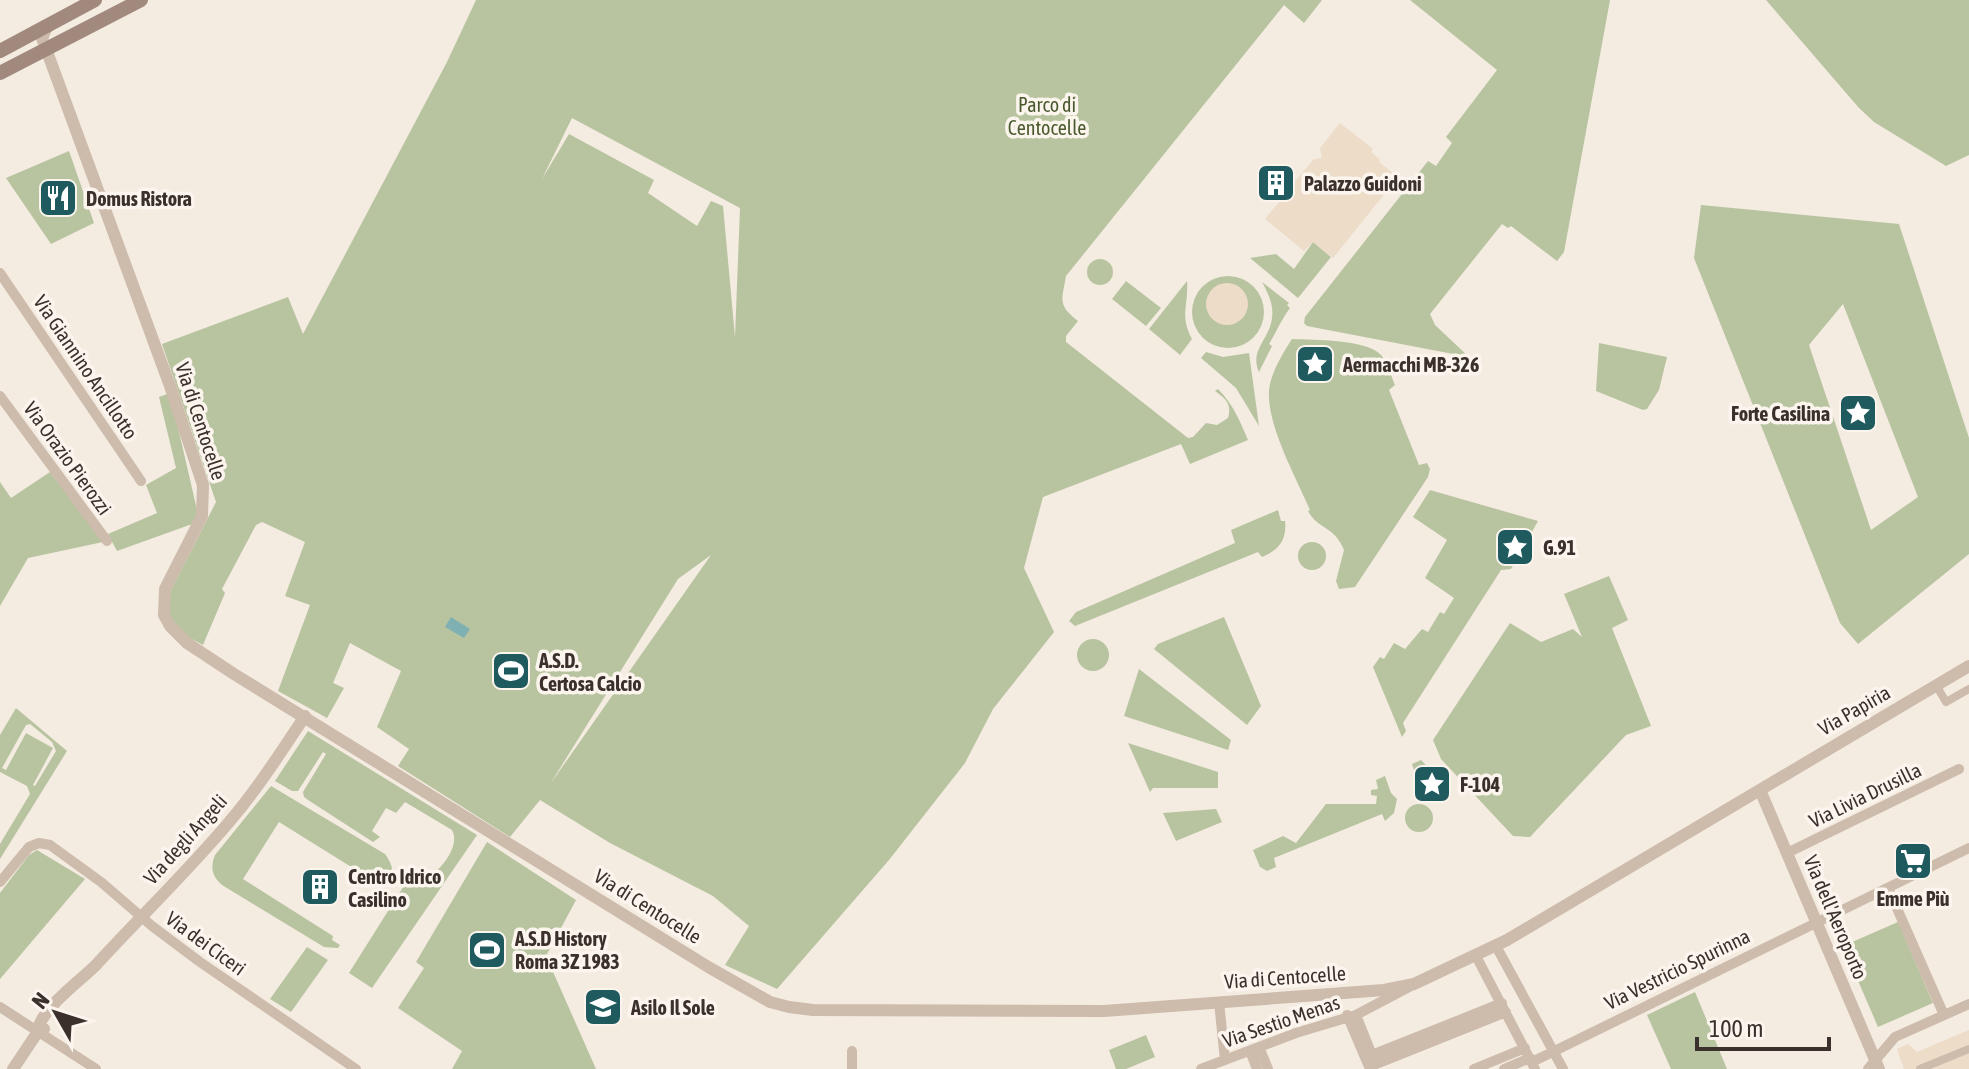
<svg xmlns="http://www.w3.org/2000/svg" width="1969" height="1069" font-family="'Asap Condensed',sans-serif">
<rect width="100%" height="100%" fill="#f4ebe1"/>
<!-- green -->
<path fill="#b8c4a0" fill-rule="evenodd" d="M476 0H1322L1304 23 1284 5 1066 276C1062 300 1057 305 1078 321L1066 336V342L1188 438 1193 437 1206 423 1217 425 1228 418C1232 404 1226 399 1215 391L1218 389C1233 404 1240 421 1248 440L1190 464 1181 444 1043 497 1024 568 1054 632 993 709 965 763 889 860 777 989 725 965 749 926 713 896 610 843 540 800 510 837 398 766 409 749 377 727 401 671 350 643 333 683 344 688 327 718 278 691 310 605 285 596 305 542 262 522 256 525 222 589 225 593 203 645 186 636 171 619 167 598 216 502 162 344 288 297 303 334 447 62ZM572 118 740 208 735 337 723 206 711 201 697 226 648 193 654 180 569 134 542 179ZM711 555 553 780 552 781 678 579Z
M1410 0H1610L1564 252 1557 261 1511 226 1508 228 1502 224 1430 314 1435 325 1469 357 1307 326 1304 323 1305 317 1428 161 1436 166 1452 143 1446 137 1497 70Z
M1766 0H1969V155L1946 166 1874 122 1859 108Z
M69 151 94 223 51 244 6 178Z
M1701 205 1899 224 1969 438V554L1858 644 1840 623 1694 258ZM1843 304 1918 497 1871 530 1809 345Z
M1313 242 1331 257 1298 298 1250 258 1276 254 1294 269Z
M1087 272a13 13 0 1 1 26 0a13 13 0 1 1-26 0Z
M1192 312a36 36 0 1 1 72 0a36 36 0 1 1-72 0Z
M1126 281 1161 308 1146 326 1112 299Z
M1187 281C1189 304 1179 315 1192 339L1180 355 1149 329Z
M1262 282 1289 303 1287 305 1290 308C1281 320 1277 331 1269 344L1272 346 1259 372C1249 350 1270 339 1272 318 1274 305 1268 293 1262 282Z
M1292 339C1313 340 1367 339 1381 355 1388 363 1391 376 1395 385L1389 390 1419 465 1427 463 1430 469 1428 477 1355 587 1339 589 1336 581 1344 550C1334 525 1318 530 1308 511L1310 510C1296 477 1267 426 1269 391 1270 374 1283 353 1292 339Z
M1599 343 1667 357 1659 390 1647 409 1643 410 1596 391Z
M1206 352 1223 357 1249 353 1259 426 1236 388 1201 358Z
M170 393 198 514 195 523 117 551 108 534 157 513 146 485 176 468 159 397Z
M50 472 103 542 28 558 0 606V482L11 498Z
M1430 490 1538 521 1511 569 1501 570 1403 723 1406 731 1402 737 1373 667 1380 657 1384 659 1394 643 1405 649 1422 629 1428 632 1440 612 1444 614 1454 598 1425 578 1447 540 1413 517Z
M1278 510 1281 521H1285C1287 540 1279 550 1262 557L1258 552 1075 626 1069 621 1076 612 1235 543 1231 530Z
M1298 556a14 14 0 1 1 28 0a14 14 0 1 1-28 0Z
M1609 576 1628 620 1612 628 1651 726 1626 735 1530 837 1513 836 1441 759 1433 740 1510 623 1541 642 1573 629 1582 637 1564 594Z
M1224 617 1261 706 1247 725 1154 649 1158 644Z
M1077 655a16 16 0 1 1 32 0a16 16 0 1 1-32 0Z
M1139 669 1231 740 1228 750 1124 716Z
M16 708 67 751 0 859V844L30 794 27 786 0 772V735ZM30 724 52 742 56 751 35 786 33 785 53 748 26 733 6 770 2 768 26 725Z
M308 731 477 835 372 988 349 973 412 873 426 879C440 871 461 846 452 830L405 802 396 813 386 808 372 831 380 837 373 842 308 800 304 797 303 792 326 754 323 752 298 791H292L275 781Z
M1128 743 1218 772V788H1153L1150 792Z
M1421 760 1450 790 1435 795 1421 790 1412 764Z
M1385 776 1391 793 1397 799 1394 813 1385 821 1382 814 1274 858 1276 867 1267 871 1260 867 1253 850 1283 836 1296 843 1326 804H1376L1377 796 1371 795V790L1378 789 1376 780Z
M271 786 385 854C392 864 395 871 389 883L373 872 369 878 279 822 243 879 333 936 332 940 340 945 338 948 324 947 222 885C212 876 210 868 215 855Z
M1405 818a14 14 0 1 1 28 0a14 14 0 1 1-28 0Z
M1216 809 1222 822 1176 841 1163 813Z
M487 842 576 900 546 956 596 1069H452L462 1051 398 1008 424 968 416 962Z
M37 850 85 879 0 979V893L29 855Z
M1898 922 1933 1003 1878 1027 1843 946Z
M307 947 328 960 291 1012 270 999Z
M1695 992 1727 1069H1671L1647 1015Z
M1146 1035 1155 1057 1126 1069H1116L1109 1050Z"/>
<!-- plaza -->
<path fill="#ecdcc8" d="M1340 123 1373 149 1371 152 1380 160 1379 162 1398 177 1333 258 1313 242 1304 251 1265 219 1284 196 1292 195 1291 186 1314 159 1322 158 1320 148Z
M1206 304a21 21 0 1 1 42 0a21 21 0 1 1-42 0Z
M1969 1030V1069H1904L1897 1049 1908 1044 1917 1052Z"/>
<!-- water -->
<path fill="#7fb0b2" d="M451 617 470 629 464 638 445 627Z"/>
<g fill="none" stroke-linecap="round" stroke-linejoin="round">
<!-- pedestrian -->
<path stroke="#cdbbac" stroke-width="8" d="M1936 685 1946 702 1969 689
M1920 1069 1969 1049"/>
<!-- minor -->
<path stroke="#cdbbac" stroke-width="10" d="M0 273 141 481
M0 396 107 541
M1787 853 1959 769
M0 882 29 847 39 843 50 845 101 882 152 926 200 962 356 1069
M1888 888 1944 1015
M1496 946 1563 1069
M1476 956 1535 1069
M1219 1002 1225 1060
M0 1007 96 1069
M1347 1015 1370 1069
M1356 1015 1374 1060
M1259 1047 1268 1069
M1250 1051 1257 1069
M1372 1055 1502 1003
M1532 1062 1969 848
M1376 1064 1506 1012
M852 1069V1051
M1201 1069 1296 1033 1356 1015 1409 987
M1474 1069 1525 1048
M1504 1069 1530 1058
M1868 1069 1895 1037 1969 1004"/>
<!-- tertiary -->
<path stroke="#cdbbac" stroke-width="12" d="M48 25 42 38 170 386 203 485 202 516 165 589 164 615 170 626 187 643 234 674 710 968 770 1002 789 1007 813 1010 1104 1011 1384 990 1414 984 1507 940 1969 666
M1760 790 1879 1069
M37 1033C40 1009 79 982 96 965 140 917 188 871 230 821 258 788 281 752 305 716
M13 1069 37 1033 44 1029"/>
<!-- secondary -->
<path stroke="#a18a7d" stroke-width="14" d="M0 51 95 0
M0 73 141 0"/>
</g>
<!-- icons -->
<defs>
<g id="building-square" transform="scale(2)"><rect x="-9" y="-9" width="18" height="18" rx="4" fill="#1f5a5e" stroke="#fbf5ee"/><path d="M-4-6H4V6H1V3H-1V6H-4ZM-2.5-4.3h1.7v1.8h-1.7ZM.8-4.3h1.7v1.8H.8ZM-2.5-1h1.7V.8h-1.7ZM.8-1h1.7V.8H.8Z" fill="#fff"/></g>
<g id="restaurant-square" transform="scale(2)"><rect x="-9" y="-9" width="18" height="18" rx="4" fill="#1f5a5e" stroke="#fbf5ee"/><path d="M-5-6h1v4h1v-4h1v4h1v-4h1v5L-1.5 .5V6h-2V.5L-5-1ZM5-6V6H3V1.5H1.5Q1.5-4 5-6Z" fill="#fff"/></g>
<g id="sight-square" transform="scale(2)"><rect x="-9" y="-9" width="18" height="18" rx="4" fill="#1f5a5e" stroke="#fbf5ee"/><path d="M0-6L1.8-2.2L6-1.7L2.9 1.2L3.7 5.4L0 3.3L-3.7 5.4L-2.9 1.2L-6-1.7L-1.8-2.2Z" fill="#fff"/></g>
<g id="stadium-square" transform="scale(2)"><rect x="-9" y="-9" width="18" height="18" rx="4" fill="#1f5a5e" stroke="#fbf5ee"/><path d="M0-5a6.5 5 0 1 0 0 10a6.5 5 0 1 0 0-10ZM-3.5-1.8h7v3.6h-7Z" fill="#fff"/></g>
<g id="supermarket-square" transform="scale(2)"><rect x="-9" y="-9" width="18" height="18" rx="4" fill="#1f5a5e" stroke="#fbf5ee"/><path d="M-6-5.5h2.5l.6 2H6L4.5 2H-2.5L-4.4-4H-6ZM-1.5 3.2a1.3 1.3 0 1 0 .1 0ZM3 3.2a1.3 1.3 0 1 0 .1 0Z" fill="#fff"/></g>
<g id="school-square" transform="scale(2)"><rect x="-9" y="-9" width="18" height="18" rx="4" fill="#1f5a5e" stroke="#fbf5ee"/><path d="M0-5L7-2L0 1L-7-2ZM-4 1L0 2.5L4 1V4Q0 6-4 4Z" fill="#fff"/></g>
</defs>
<g fill-rule="evenodd">
<use href="#building-square" x="1276" y="183"/>
<use href="#restaurant-square" x="58" y="198"/>
<use href="#sight-square" x="1315" y="364"/>
<use href="#sight-square" x="1858" y="413"/>
<use href="#sight-square" x="1515" y="547"/>
<use href="#stadium-square" x="511" y="671"/>
<use href="#sight-square" x="1432" y="784"/>
<use href="#supermarket-square" x="1913" y="861"/>
<use href="#building-square" x="320" y="887"/>
<use href="#stadium-square" x="487" y="950"/>
<use href="#school-square" x="603" y="1007"/>
</g>
<g text-anchor="middle" dominant-baseline="central" stroke-width="7" stroke-linejoin="round" paint-order="stroke">
<!-- park labels -->
<g font-size="20" fill="#4a5a2e" stroke="#fbf5ee">
<text x="1047" y="104">Parco di<tspan x="1047" dy="23">Centocelle</tspan></text>
</g>
<!-- poi labels -->
<g font-size="20" font-weight="bold" fill="#3b302b" stroke="#fbf5ee" text-anchor="start">
<text x="1304" y="183">Palazzo Guidoni</text>
<text x="86" y="198">Domus Ristora</text>
<text x="1343" y="364">Aermacchi MB-326</text>
<text x="1830" y="413" text-anchor="end">Forte Casilina</text>
<text x="1543" y="547">G.91</text>
<text x="539" y="660">A.S.D.<tspan x="539" dy="23">Certosa Calcio</tspan></text>
<text x="1460" y="784">F-104</text>
<text x="348" y="876">Centro Idrico<tspan x="348" dy="23">Casilino</tspan></text>
<text x="1913" y="898" text-anchor="middle">Emme Più</text>
<text x="515" y="938">A.S.D History<tspan x="515" dy="23">Roma 3Z 1983</tspan></text>
<text x="631" y="1007">Asilo Il Sole</text>
</g>
<!-- street labels -->
<g font-size="20" fill="#3b302b" stroke="#fbf5ee">
<text transform="translate(86 367) rotate(56)">Via Giannino Ancillotto</text>
<text transform="translate(201 421) rotate(72)">Via di Centocelle</text>
<text transform="translate(68 458) rotate(54)">Via Orazio Pierozzi</text>
<text transform="translate(1854 710) rotate(-30)">Via Papiria</text>
<text transform="translate(1865 795) rotate(-26)">Via Livia Drusilla</text>
<text transform="translate(185 839) rotate(-48)">Via degli Angeli</text>
<text transform="translate(648 906) rotate(32)">Via di Centocelle</text>
<text transform="translate(1836 917) rotate(67)">Via dell'Aeroporto</text>
<text transform="translate(206 943) rotate(36)">Via dei Ciceri</text>
<text transform="translate(1677 969) rotate(-26)">Via Vestricio Spurinna</text>
<text transform="translate(1285 977) rotate(-4)">Via di Centocelle</text>
<text transform="translate(1281 1021) rotate(-19)">Via Sestio Menas</text>
</g>
</g>
<!-- north arrow -->
<g transform="translate(56 1013) rotate(309)" stroke="#fbf5ee" stroke-width="6" paint-order="stroke">
<path d="M0-6L14 30L0 20L-14 30Z" fill="#3b302b"/>
<text y="-12" font-size="22" font-weight="bold" text-anchor="middle" fill="#3b302b">N</text>
</g>
<!-- scale -->
<path d="M1697 1037v12h132v-12" fill="none" stroke="#3b302b" stroke-width="4"/>
<text x="1709" y="1037" font-size="24" fill="#3b302b" stroke="#fbf5ee" stroke-width="6" paint-order="stroke">100 m</text>
</svg>
